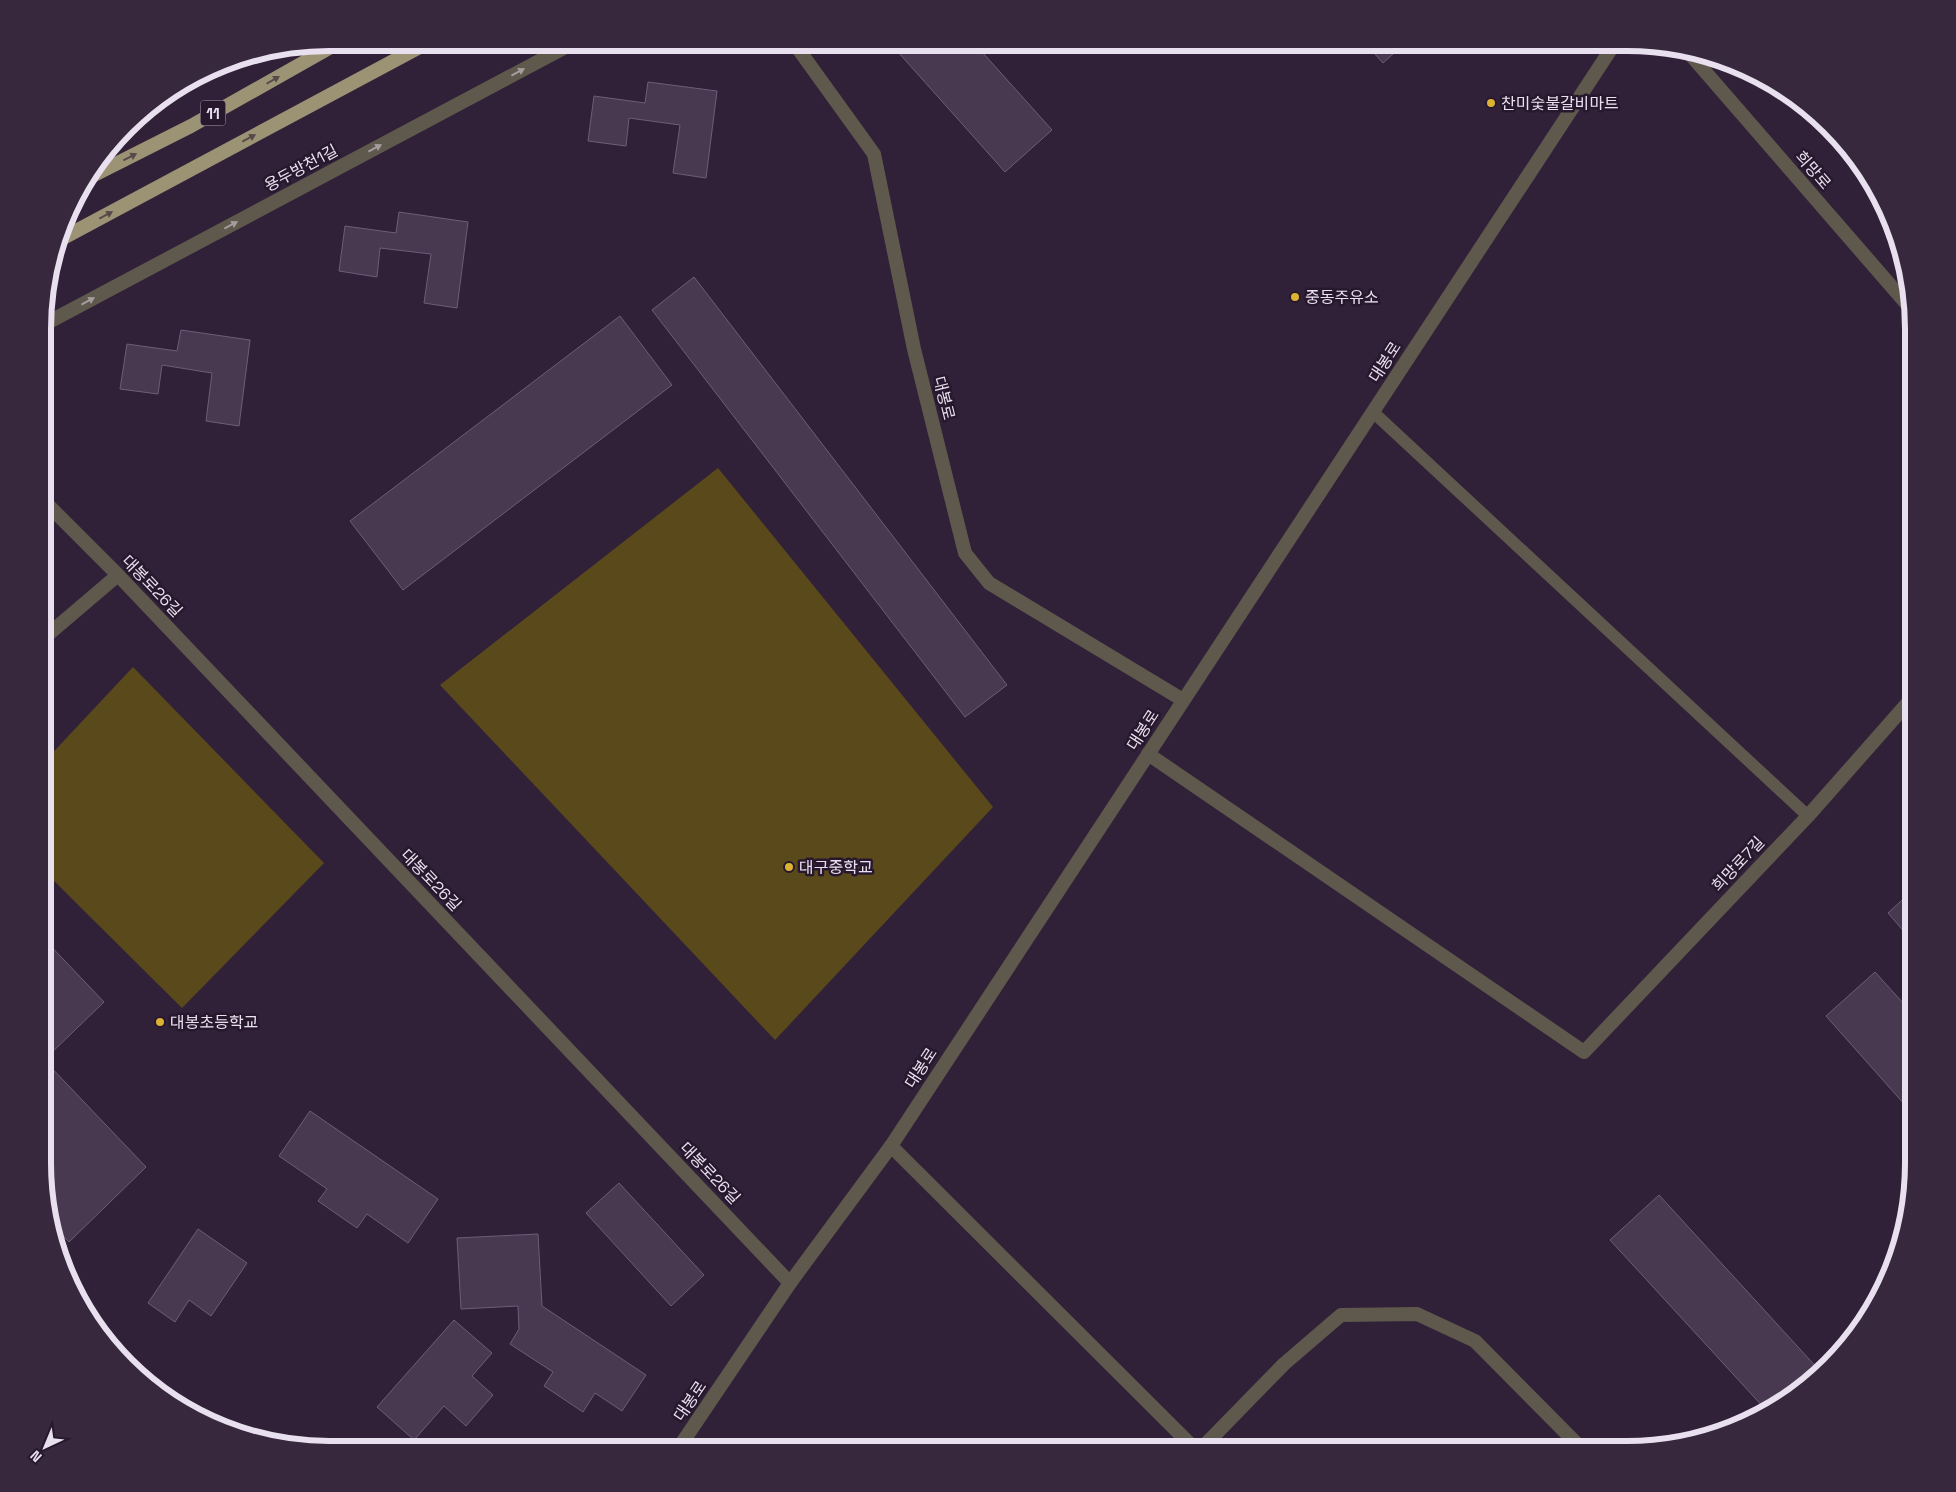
<svg xmlns="http://www.w3.org/2000/svg" width="1956" height="1492" font-family="'Space Grotesk','Noto Sans KR',sans-serif">
<rect width="100%" height="100%" fill="#312138"/>
<!-- green -->
<path fill="#5a4a1b" d="M718 468 993 807 775 1040 440 685Z
M133 667 324 863 182 1008 44 871V762Z"/>
<!-- building -->
<path fill="#483850" stroke="#6e5d77" d="M890 43H974L1052 130 1005 172Z
M1365 43H1405L1383 63Z
M648 82 717 91 706 178 673 173 680 125 629 118 626 146 588 141 594 96 645 103Z
M399 212 468 222 457 308 424 303 431 254 380 248 377 277 339 271 345 226 396 233Z
M694 277 1007 685 965 717 652 310Z
M620 316 672 385 403 590 350 521Z
M181 330 250 340 239 426 206 421 212 373 162 365 158 394 120 389 127 344 177 351Z
M1913 890V942L1888 913Z
M44 939 104 1002 44 1060 146 1167 69 1242 55 1228 43 1182Z
M1875 972 1913 1014V1114L1826 1016Z
M310 1111 438 1199 408 1243 367 1214 357 1228 318 1201 327 1189 279 1156Z
M619 1183 704 1275 671 1306 586 1213Z
M1659 1195 1819 1370 1766 1410 1610 1240Z
M198 1229 247 1263 211 1316 189 1300 175 1322 148 1303Z
M538 1234 542 1306 646 1375 622 1411 595 1393 583 1412 544 1386 553 1372 510 1344 519 1329 518 1306 461 1309 457 1238Z
M454 1320 492 1353 472 1376 493 1395 466 1426 444 1406 414 1440 377 1407Z"/>
<g fill="none" stroke-linecap="round" stroke-linejoin="round">
<!-- service -->
<path stroke="#5e594c" stroke-width="12" d="M1373 412 1808 816"/>
<!-- minor -->
<path stroke="#5e594c" stroke-width="14" d="M794 43 874 154 914 349 965 553 989 583 1183 700
M45 324 573 43
M45 502 118 575 790 1283
M44 638 118 575
M1148 754 1584 1052 1808 816 1913 697
M891 1146 1195 1449
M1201 1449 1284 1364 1341 1315 1417 1314 1475 1341 1582 1449"/>
<!-- tertiary -->
<path stroke="#5e594c" stroke-width="14" d="M1689 53 1911 309
M678 1449 790 1283 891 1146 1615 43"/>
<!-- trunk -->
<path stroke="#9c9274" stroke-width="14" d="M86 179 191 126 338 43
M63 238 427 43"/>
</g>
<!-- one-way arrows -->
<defs><path id="oneway-solid" d="M-6-.8H1V-3.2L6.5 0L1 3.2V.8H-6Z" transform="scale(1.25)"/></defs>
<g fill="#a49c9e">
<use href="#oneway-solid" transform="translate(518 72) rotate(-28)"/>
<use href="#oneway-solid" transform="translate(375 148) rotate(-28)"/>
<use href="#oneway-solid" transform="translate(231 225) rotate(-28)"/>
<use href="#oneway-solid" transform="translate(88 301) rotate(-28)"/>
</g>
<g fill="#56494a">
<use href="#oneway-solid" transform="translate(273 80) rotate(-30)"/>
<use href="#oneway-solid" transform="translate(249 138) rotate(-28)"/>
<use href="#oneway-solid" transform="translate(130 157) rotate(-27)"/>
<use href="#oneway-solid" transform="translate(106 215) rotate(-28)"/>
</g>
<!-- markers -->
<g fill="#dbb233" stroke="#27182e" stroke-width="2">
<circle cx="1491" cy="103" r="5"/>
<circle cx="1295" cy="297" r="5"/>
<circle cx="789" cy="867" r="5"/>
<circle cx="160" cy="1022" r="5"/>
</g>
<g text-anchor="middle" dominant-baseline="central" stroke-width="5" stroke-linejoin="round" paint-order="stroke">
<!-- shield labels -->
<rect fill="#27182e" stroke="#afa4b5" stroke-width="1" x="200.5" y="100.5" width="25" height="25" rx="4"/>
<g font-size="15" font-weight="bold" fill="#e9e0ef">
<text x="213" y="113">11</text>
</g>
<!-- poi labels -->
<g font-size="16" fill="#e9e0ef" stroke="#27182e" text-anchor="start">
<text x="1501" y="103">찬미숯불갈비마트</text>
<text x="1305" y="297">중동주유소</text>
<text x="799" y="867">대구중학교</text>
<text x="170" y="1022">대봉초등학교</text>
</g>
<!-- street labels -->
<g font-size="16" fill="#e9e0ef" stroke="#27182e">
<text transform="translate(301 168) rotate(-28)">용두방천1길</text>
<text transform="translate(1813 170) rotate(49)">희망로</text>
<text transform="translate(1385 362) rotate(-57)">대봉로</text>
<text transform="translate(944 398) rotate(76)">대봉로</text>
<text transform="translate(152 586) rotate(46)">대봉로26길</text>
<text transform="translate(1143 730) rotate(-57)">대봉로</text>
<text transform="translate(1738 864) rotate(-47)">희망로7길</text>
<text transform="translate(431 880) rotate(46)">대봉로26길</text>
<text transform="translate(921 1068) rotate(-57)">대봉로</text>
<text transform="translate(710 1173) rotate(46)">대봉로26길</text>
<text transform="translate(690 1401) rotate(-56)">대봉로</text>
</g>
</g>
<!-- crop -->
<path d="M0 0H1956V1492H0ZM329 51H1627A278 278 0 0 1 1905 329V1163A278 278 0 0 1 1627 1441H329A278 278 0 0 1 51 1163V329A278 278 0 0 1 329 51Z" fill="#37283d" fill-rule="evenodd"/>
<path fill="none" stroke="#e9e0ef" stroke-width="6" d="M329 51H1627A278 278 0 0 1 1905 329V1163A278 278 0 0 1 1627 1441H329A278 278 0 0 1 51 1163V329A278 278 0 0 1 329 51Z"/>
<!-- north arrow -->
<g transform="translate(45 1447) rotate(224)" stroke="#27182e" stroke-width="4" paint-order="stroke">
<path d="M0-4L9 19L0 12L-9 19Z" fill="#e9e0ef"/>
<text y="-8" font-size="14" font-weight="bold" text-anchor="middle" fill="#e9e0ef">N</text>
</g>
</svg>
